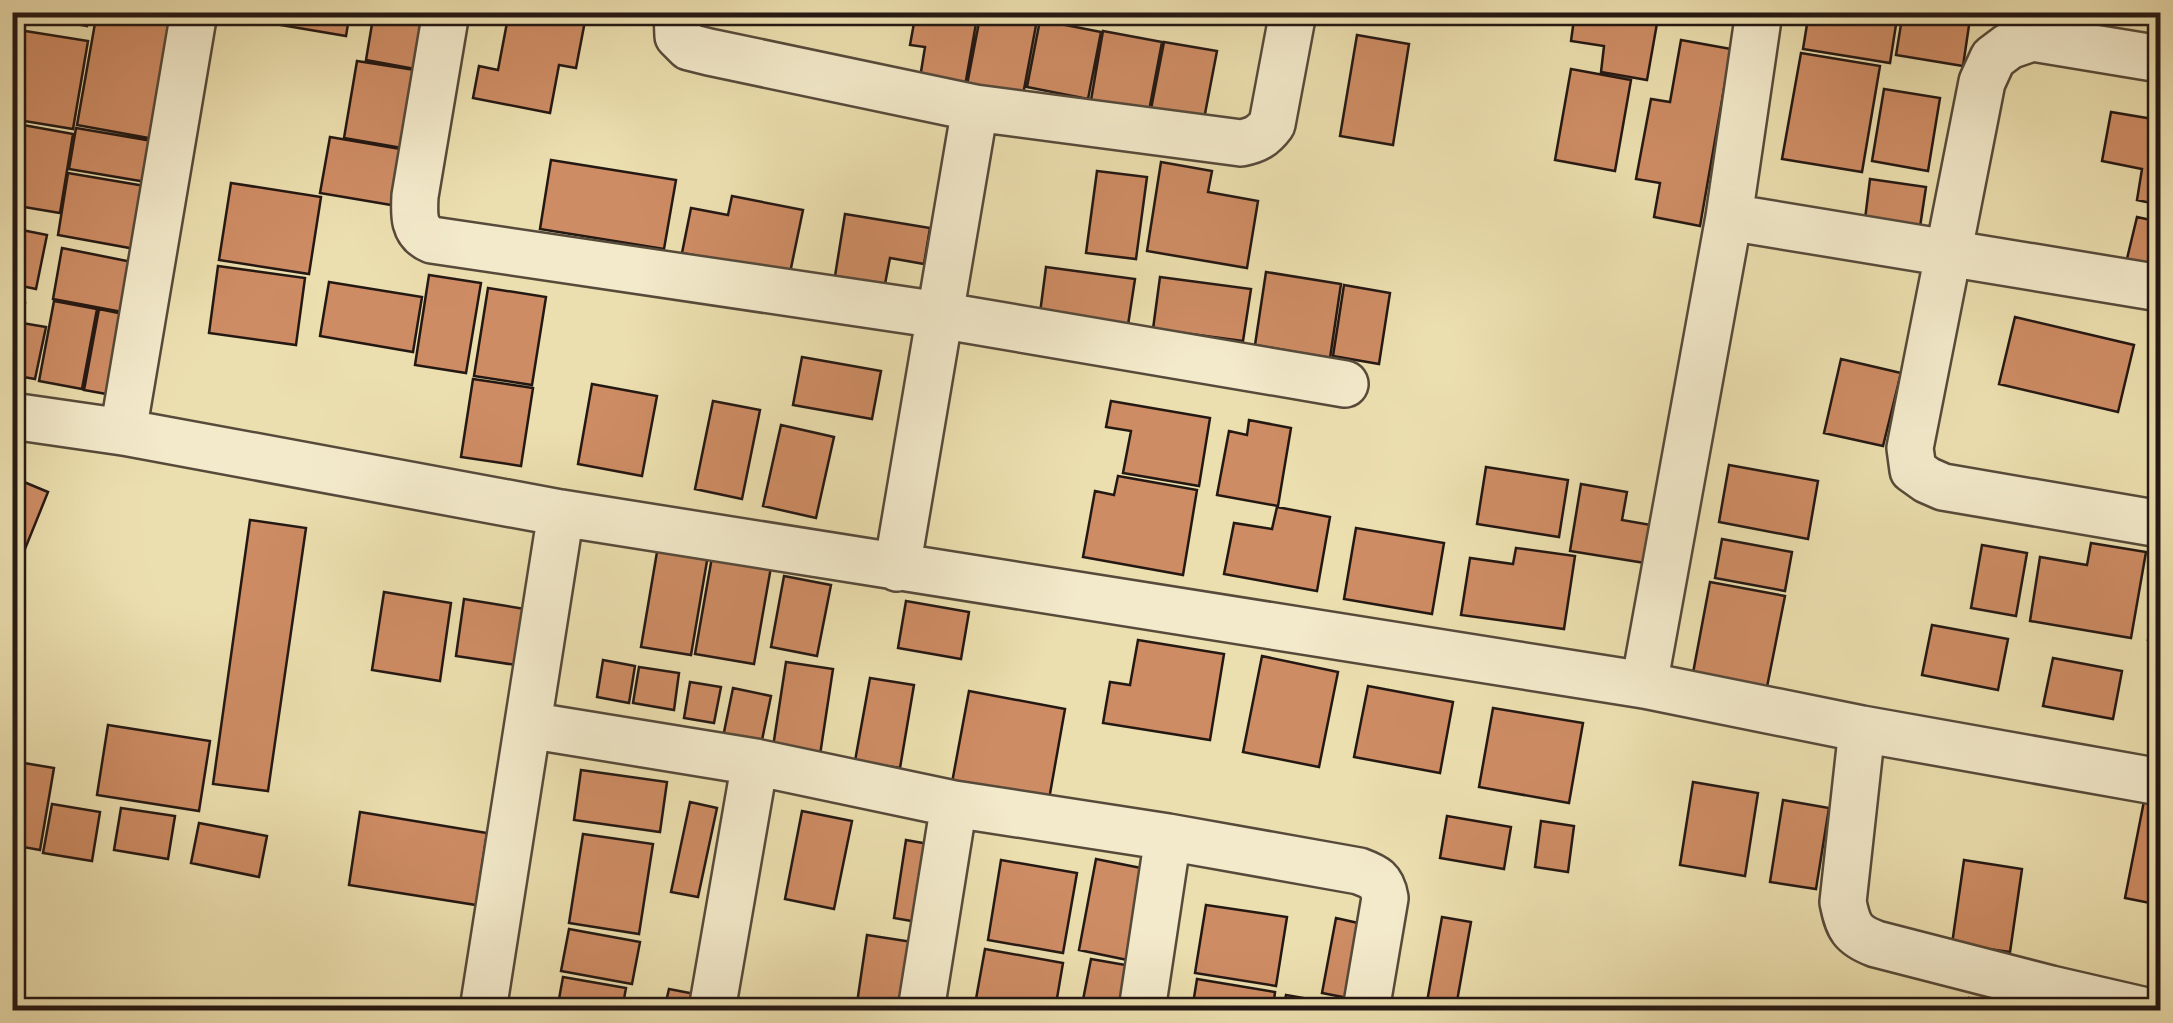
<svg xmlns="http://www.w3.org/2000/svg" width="2173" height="1023" font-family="'Libre Caslon Text',serif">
<rect width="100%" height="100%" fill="#ecdfaf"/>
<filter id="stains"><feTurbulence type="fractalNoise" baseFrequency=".002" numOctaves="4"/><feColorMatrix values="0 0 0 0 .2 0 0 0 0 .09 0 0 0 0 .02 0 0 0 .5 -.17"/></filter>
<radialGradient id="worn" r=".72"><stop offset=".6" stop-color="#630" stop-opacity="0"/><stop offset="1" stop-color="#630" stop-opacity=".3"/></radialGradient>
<!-- building -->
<path fill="#ce8c64" stroke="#241813" stroke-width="2.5" d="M22 12H90L87 26 22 14Z
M97 12H149L186 19 165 141 77 125Z
M258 12H350L346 36 257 21Z
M374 12H425L415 69 366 60Z
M509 12H541L585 21 576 68 559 65 550 113 473 98 479 66 498 70Z
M916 12H978L965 86 920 78 925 47 910 45Z
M981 12H997L1037 20 1022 100 966 90Z
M1098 12H1159L1157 24 1098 15Z
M1183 12H1256L1255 22Z
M1464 12H1518L1516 21Z
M1575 12H1659L1647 80 1601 72 1604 46 1571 41Z
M1809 12H1898L1890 63 1803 49Z
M1903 12H1971L1963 66 1896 55Z
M1040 20 1101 32 1088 99 1027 87Z
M19 30 88 41 73 129 12 119V48H17Z
M1103 31 1162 42 1149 111 1091 100Z
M1357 35 1409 44 1393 145 1340 136Z
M1681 40 1731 49 1700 226 1654 217 1660 183 1636 179 1651 99 1670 102Z
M1164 42 1217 51 1204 119 1151 109Z
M1801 53 1880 66 1862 172 1782 159Z
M357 61 415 70 402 148 344 138Z
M1571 69 1631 80 1615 171 1555 160Z
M1884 89 1940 98 1928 171 1872 161Z
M2157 95 2160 96V205L2137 200 2142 169 2102 161 2111 112 2153 119Z
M12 123 73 134 60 213 12 205Z
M76 128 164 143 158 184 69 169Z
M330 137 418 152 409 208 320 193Z
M551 160 676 180 664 249 540 229Z
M1161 162 1212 171 1208 192 1258 201 1247 268 1147 251Z
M1097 171 1147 177 1136 259 1086 253Z
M68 173 157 188 146 251 58 235Z
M1870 179 1926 187 1920 227 1865 219Z
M231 183 321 197 309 274 219 260Z
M732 196 803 210 790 273 682 253 691 208 728 215Z
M845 214 930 228 924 264 890 258 885 284 835 276Z
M2137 217 2160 222V275L2125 267Z
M12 228 47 235 36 289 12 284Z
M62 248 147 265 138 315 53 299Z
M218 266 305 278 296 345 209 333Z
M1046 267 1135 279 1128 325 1040 313Z
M1266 272 1341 284 1330 358 1255 345Z
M429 275 481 283 466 373 415 365Z
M1160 277 1251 289 1243 341 1153 329Z
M329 282 422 297 413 352 320 336Z
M1344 285 1390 293 1379 364 1333 356Z
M488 288 546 297 532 385 474 376Z
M12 301 25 303 22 323 46 327 35 379 12 375Z
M54 301 97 309 82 389 39 381Z
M99 309 138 317 123 397 84 390Z
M2015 317 2134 345 2118 412 1999 384Z
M802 357 881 371 872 419 793 405Z
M1841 359 1901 373 1883 446 1824 433Z
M473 379 533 388 521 466 461 457Z
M592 384 657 396 642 476 578 464Z
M713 401 760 410 742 499 695 489Z
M1111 401 1210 418 1199 486 1123 473 1131 431 1106 427Z
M1249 420 1291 428 1278 506 1217 495 1229 431 1247 435Z
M781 425 834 437 816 518 763 506Z
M1729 465 1818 481 1808 539 1719 522Z
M1486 467 1568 480 1559 537 1477 524Z
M1118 476 1197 490 1183 575 1083 557 1095 491 1114 495Z
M12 477 48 492 12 581Z
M1581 484 1627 492 1622 520 1651 525 1645 563 1570 551Z
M1277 507 1330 517 1317 591 1224 574 1234 523 1272 529Z
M250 520 306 528 268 791 213 784Z
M1356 528 1444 543 1432 614 1344 599Z
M1722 539 1792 552 1785 591 1715 578Z
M2091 543 2146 552 2131 638 2030 621 2040 557 2087 565Z
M1982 545 2027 553 2016 616 1971 608Z
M658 546 708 555 691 655 641 647Z
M1516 548 1575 556 1564 629 1461 615 1470 558 1513 564Z
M712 557 771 567 754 664 695 654Z
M784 576 831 585 817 656 771 647Z
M1710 582 1785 596 1767 687 1693 673Z
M2159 583H2160V642L2148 640Z
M384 592 451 603 440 681 372 670Z
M464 599 537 611 529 667 456 656Z
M906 601 969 612 961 659 898 648Z
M1932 625 2008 639 1998 690 1922 675Z
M1138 640 1224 654 1210 740 1103 723 1110 682 1130 685Z
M1262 656 1338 672 1319 767 1243 752Z
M2053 658 2122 671 2113 719 2043 706Z
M603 660 635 666 629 703 597 697Z
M786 662 833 669 820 755 773 747Z
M639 667 679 673 674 710 633 703Z
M870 678 914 685 900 768 855 761Z
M690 682 721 687 714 723 684 718Z
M1368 686 1453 702 1440 773 1354 757Z
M733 688 771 696 760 750 722 742Z
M969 691 1065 709 1048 805 951 788Z
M1493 708 1583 723 1569 803 1479 787Z
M108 725 210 741 199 811 97 795Z
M12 761 54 768 40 850 12 845Z
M581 770 667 782 660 832 574 820Z
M1693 782 1758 793 1745 876 1680 865Z
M2145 796 2160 799V905L2125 898Z
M1783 800 1829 808 1816 889 1770 882Z
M690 802 717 808 698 897 671 892Z
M52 804 100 812 92 861 43 853Z
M121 808 175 816 168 859 114 850Z
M802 811 852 821 834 909 785 899Z
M360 812 487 833 476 905 349 885Z
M1447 816 1511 827 1504 869 1440 858Z
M1541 821 1574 826 1568 872 1535 867Z
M199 823 267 836 259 877 191 863Z
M583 834 653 844 639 934 569 923Z
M906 840 940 846 929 924 894 918Z
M1096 859 1156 871 1137 962 1079 950Z
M1001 860 1077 873 1063 953 988 940Z
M1964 860 2022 869 2010 952 1952 944Z
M1206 905 1287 917 1276 986 1195 973Z
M1442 917 1471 922 1456 1007 1427 1002Z
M1336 918 1367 925 1353 999 1322 993Z
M569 929 640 942 632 984 561 971Z
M867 935 919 943 909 1010H856Z
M985 949 1063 963 1055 1010H974Z
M1091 959 1137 967 1129 1010H1081Z
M563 977 626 988 622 1010H557Z
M1197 979 1275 992 1273 1010H1192Z
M669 989 695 994 692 1010H664Z
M1286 995 1332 1003 1331 1010H1283Z
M1969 998 2029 1009 2028 1010H1966Z"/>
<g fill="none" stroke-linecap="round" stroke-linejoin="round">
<!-- minor casing -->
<g stroke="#564a3a" stroke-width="50">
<path id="minor" d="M446 12 415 196C414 215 413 232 432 240L939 315 1345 384
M677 12 678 36 689 47 709 52 975 108 1241 143C1256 140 1263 136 1272 124L1293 12
M2160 59 2032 38 2009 46 1993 58 1982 82 1910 448 1913 470 1927 480 1943 487 2160 524
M1729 217 2160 288
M12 416 123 432 561 513 1644 685 1862 729 2160 782
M123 432 194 12
M897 568 975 108
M1644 685 1729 217 1759 12
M528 725 755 762 954 804 1168 837 1359 871C1375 877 1382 880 1385 898L1366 1010
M1862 729 1843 902C1848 927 1852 935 1876 944L2051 989 2048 1010
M2051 989 2142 1010
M483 1010 561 513
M712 1010 755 762
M921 1010 954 804
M1142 1010 1168 837"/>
</g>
<!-- minor -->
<use href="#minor" stroke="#f3eacb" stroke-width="45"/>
</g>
<!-- margin -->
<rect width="2173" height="1023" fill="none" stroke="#ecdfaf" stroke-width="50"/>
<rect x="15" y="15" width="2143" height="993" fill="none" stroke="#241813" stroke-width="5"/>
<rect x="25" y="25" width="2123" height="973" fill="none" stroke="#241813" stroke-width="2.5"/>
<rect width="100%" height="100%" filter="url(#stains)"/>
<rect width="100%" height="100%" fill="url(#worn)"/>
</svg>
